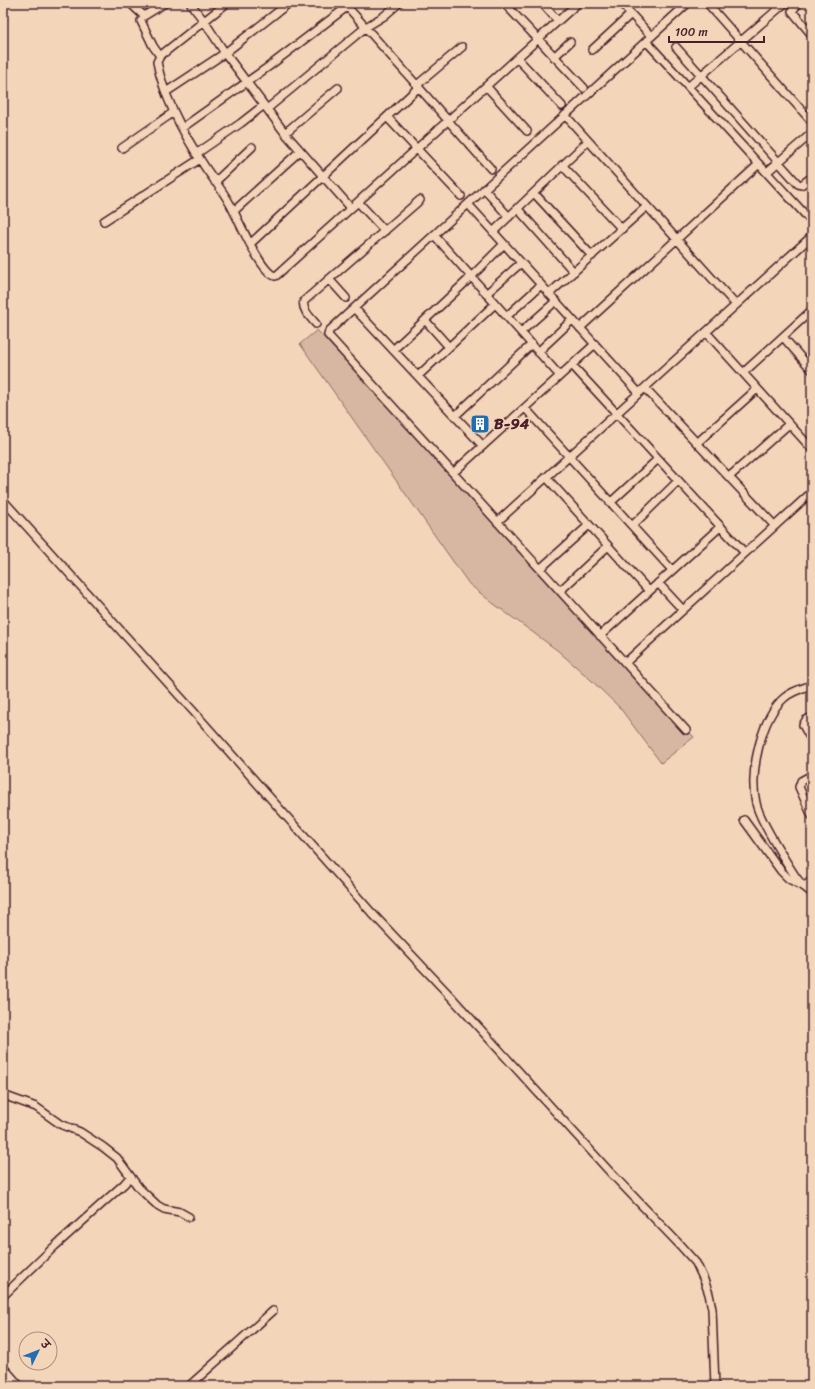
<svg xmlns="http://www.w3.org/2000/svg" width="815" height="1389" font-family="Sriracha,'Playpen Sans Deva',sans-serif">
<rect width="100%" height="100%" fill="#f3d5b9"/>
<filter id="ink" filterUnits="userSpaceOnUse"><feTurbulence type="fractalNoise" baseFrequency=".025" numOctaves="2"/><feDisplacementMap in="SourceGraphic" scale="8" xChannelSelector="R" yChannelSelector="G"/><feConvolveMatrix kernelMatrix="1 2 1 2 8 2 1 2 1" color-interpolation-filters="sRGB"/></filter>
<g filter="url(#ink)">
<!-- green -->
<path fill="#d7b7a1" stroke="#906b66" d="M317 330 576 613 694 737 661 763 620 708 591 680 557 650 494 604 469 584 300 344Z"/>
<g fill="none" stroke-linecap="round" stroke-linejoin="round">
<!-- minor casing -->
<g stroke="#4a1f2b" stroke-width="10">
<path id="minor" d="M130 3 144 16 165 3
M190 3 204 21 225 53 285 133 351 208
M227 3 160 56 157 62C164 99 184 135 205 167 213 179 223 191 230 204 238 218 260 272 275 276L277 275 578 3
M344 3 491 169
M504 3 584 88
M542 3 558 21
M621 3 651 36
M799 3 792 11 812 35
M708 4 812 122
M141 21 153 46 160 56
M646 41 812 222
M676 47 798 184 801 185 812 177
M592 50 631 14
M554 57 570 42
M517 58 562 106
M417 85 462 47
M486 86 527 131
M688 87 785 3
M166 92 225 53 289 3
M267 109 366 27 384 16 399 3
M565 115 736 305
M387 117 461 196
M182 128 268 67 352 3
M285 133 338 88
M122 148 174 112
M196 154 241 123 264 105
M562 165 622 229
M767 172 812 133
M215 182 252 147
M484 189 509 217
M534 193 592 256
M358 202 385 231
M468 204 639 393
M517 208 574 272
M234 211 300 151
M104 221 200 159
M493 232 588 141
M434 235 560 376
M250 244 419 87
M329 279 346 298
M486 294 521 263
M549 294 647 206
M354 308 483 446
M507 316 541 285
M425 320 449 347
M316 324C311 318 301 309 304 301L420 200
M580 328 759 164
M521 332 556 301
M706 332 812 449
M783 337 812 370
M393 350 471 277 504 244
M538 352 572 320
M572 365 745 553
M743 373 812 310
M418 376 495 304
M645 388 775 526
M525 408 672 570
M455 416 532 344
M697 443 757 389
M453 473 595 344
M546 477 649 591
M729 477 789 424
M3 500 194 712 371 912 453 999 610 1172 679 1244 696 1263 704 1280 709 1294 712 1309 715 1386
M610 503 658 459
M497 522 812 236
M632 526 678 481
M540 569 589 525
M658 583 683 610
M560 591 608 546
M600 636 720 527
M625 663 812 492
M812 685C803 688 792 691 784 698 761 718 749 773 756 803 759 818 774 841 782 855 791 869 798 884 812 893
M812 717 806 720 803 725 812 741
M686 730 328 335 329 331 688 3
M812 775 801 781 799 787 812 816
M744 820 781 871 789 879 801 885
M804 887 812 880
M3 1095 36 1107 60 1124 80 1132 103 1147 117 1158 139 1188 157 1205 164 1209 180 1212 189 1217
M3 1296 55 1246 124 1184 130 1177
M3 1367 20 1386
M189 1386 273 1311"/>
</g>
<!-- minor -->
<use href="#minor" stroke="#f3d5b9" stroke-width="7"/>
</g>
</g>
<!-- icons -->
<defs>
<g id="building-square" transform="scale(1)"><rect x="-9" y="-9" width="18" height="18" rx="4" fill="#1f6fb2" stroke="#f3d5b9"/><path d="M-4-6H4V6H1V3H-1V6H-4ZM-2.5-4.3h1.7v1.8h-1.7ZM.8-4.3h1.7v1.8H.8ZM-2.5-1h1.7V.8h-1.7ZM.8-1h1.7V.8H.8Z" fill="#fff"/></g>
</defs>
<g fill-rule="evenodd">
<use href="#building-square" x="480" y="424"/>
</g>
<g text-anchor="middle" dominant-baseline="central" stroke-width="3" stroke-linejoin="round" paint-order="stroke">
<!-- poi labels -->
<g font-size="15" font-weight="bold" fill="#4a1f2b" stroke="#f3d5b9" text-anchor="start">
<text x="494" y="424">B-94</text>
</g>
</g>
<!-- margin -->
<rect width="815" height="1389" fill="none" stroke="#f3d5b9" stroke-width="16"/>
<rect x="8" y="8" width="799" height="1373" fill="none" stroke="#4a1f2b" stroke-width="1.5" filter="url(#ink)"/>
<!-- north arrow -->
<g transform="translate(38 1351) rotate(47)"><circle r="19" fill="#f3d5b9" stroke="#af8c80"/>
<path d="M0-3L7 15L0 10L-7 15Z" fill="#1f6fb2"/>
<text y="-6" font-size="11" font-weight="bold" text-anchor="middle" fill="#4a1f2b">उ</text>
</g>
<!-- scale -->
<path d="M669 36v6h95v-6" fill="none" stroke="#4a1f2b" stroke-width="2"/>
<text x="675" y="36" font-size="12" fill="#4a1f2b" stroke="#f3d5b9" stroke-width="3" paint-order="stroke">100 m</text>
</svg>
